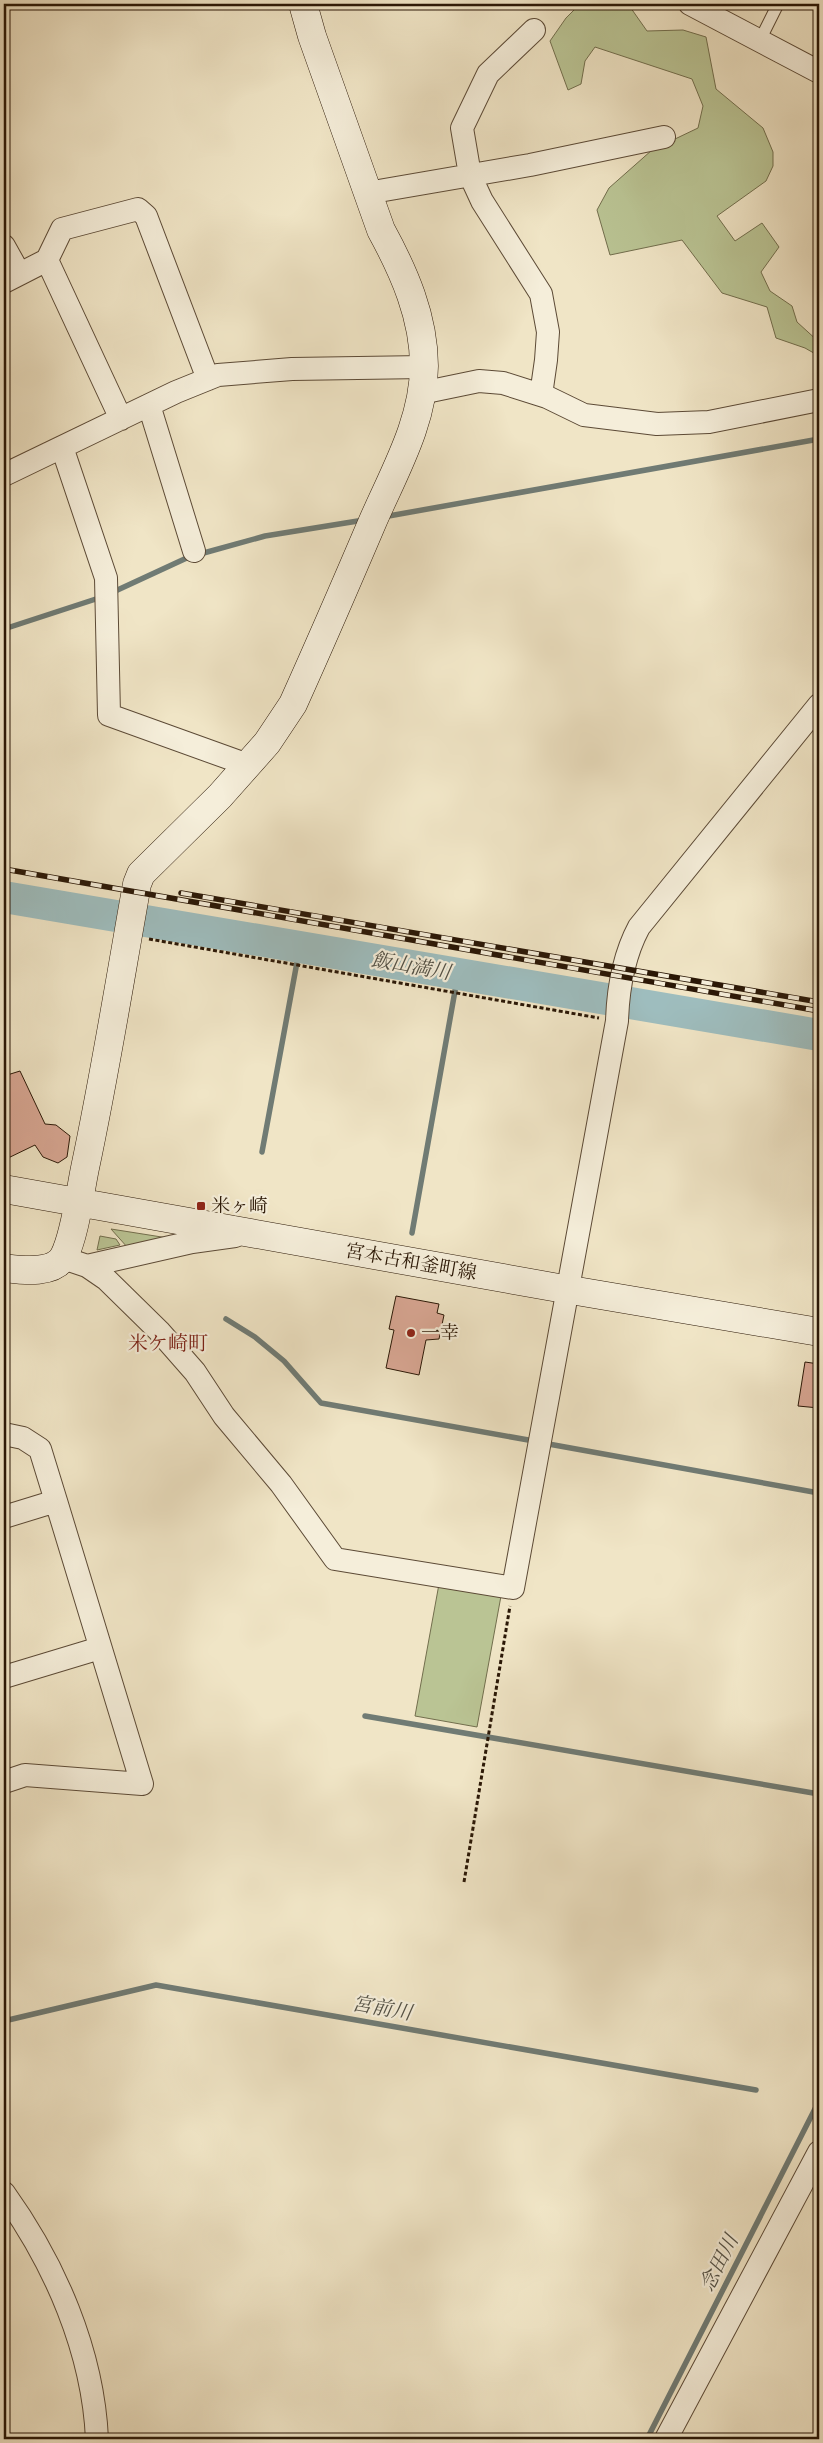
<svg xmlns="http://www.w3.org/2000/svg" width="823" height="2443" font-family="'IM FELL French Canon','Noto Serif JP',serif">
<rect width="100%" height="100%" fill="#f0e5c6"/>
<filter id="stains"><feTurbulence type="fractalNoise" baseFrequency=".004" numOctaves="4"/><feColorMatrix values="0 0 0 0 .2 0 0 0 0 .09 0 0 0 0 .02 0 0 0 .5 -.17"/></filter>
<radialGradient id="worn" r=".72"><stop offset=".6" stop-color="#630" stop-opacity="0"/><stop offset="1" stop-color="#630" stop-opacity=".3"/></radialGradient>
<!-- green -->
<path fill="#bac494" stroke="#726e4d" d="M580 4H628L647 31 683 30 706 37 716 89 763 128 773 152V166L766 181 717 216 735 241 762 223 779 247 761 272 770 291 792 306 797 322 819 342V356L805 348 776 338 767 307 722 293 682 240 610 255 597 210 609 188 652 150 698 128 703 106 692 79 595 47 585 61 581 84 568 90 550 41 566 18Z
M111 1229 168 1238 128 1248Z
M100 1236 116 1239 120 1245 97 1250Z
M439 1584 501 1596 477 1727 415 1716Z"/>
<g fill="none" stroke-linecap="round" stroke-linejoin="round">
<!-- stream -->
<path stroke="#707b74" stroke-width="5.5" d="M383 517 819 439
M200 554 265 536 364 520
M111 593 191 556
M4 629 102 597
M4 881 7 897
M262 1152 300 946
M412 1233 458 974
M226 1319 255 1337 284 1361 321 1403 534 1441
M543 1443 819 1493
M365 1716 819 1794
M4 2021 156 1985 756 2090
M647 2439 819 2101"/>
<!-- river -->
<path stroke="#9ebdbe" stroke-width="32" d="M4 897 819 1035"/>
</g>
<!-- building -->
<path fill="#d9a794" stroke="#2a1706" d="M20 1071 45 1124 56 1125 70 1136 67 1157 58 1163 43 1157 35 1145 4 1160V1076Z
M396 1296 439 1304 437 1313 444 1315 439 1339 426 1340 419 1375 386 1368 394 1330 389 1329Z
M805 1362 819 1364V1408L798 1406Z"/>
<g fill="none" stroke-linecap="round" stroke-linejoin="round">
<!-- lane casing -->
<g stroke="#5c4a36" stroke-width="13">
<path id="lane" d="M760 40 778 4"/>
</g>
<!-- street casing -->
<g stroke="#5c4a36" stroke-width="24">
<path id="street" d="M690 4 819 72
M534 30 488 74 462 128 470 175 482 201 541 294 548 332 546 360 541 395
M367 193 530 165 664 137
M4 246 19 273
M4 282 47 260
M421 393 479 381 503 383 547 397 584 415 657 424 709 422 819 400
M149 405 194 551
M121 419 47 260 62 229 138 209 146 216 208 379
M62 447 106 578 109 715 248 765
M4 475 176 392 218 375 292 369 424 367
M63 1258 87 1266 106 1279 159 1331 195 1372 224 1416 281 1484 335 1559 513 1588 617 1021C618 989 624 955 639 927L819 705
M87 1266 192 1242 235 1236
M4 1434 23 1438 40 1449 56 1501
M4 1517 56 1501 142 1784 25 1775 4 1782
M4 1677 100 1648
M4 2193C55 2264 93 2351 97 2439
M666 2439 819 2152"/>
</g>
<!-- secondary casing -->
<g stroke="#2a1706" stroke-width="29">
<path id="secondary" d="M4 1189 553 1287 819 1332
M4 1268C21 1270 54 1275 64 1256 75 1235 80 1192 85 1168 105 1074 120 979 137 884L141 874 220 796 267 743 293 704C320 644 346 584 372 523 393 474 424 422 424 366 424 317 404 272 381 230L312 36 303 4"/>
</g>
<!-- path -->
<path stroke="#2a1706" stroke-width="3" stroke-dasharray="4 2.5" stroke-linecap="butt" d="M149 939 599 1018
M464 1882 510 1606"/>
<!-- lane -->
<use href="#lane" stroke="#f5eeda" stroke-width="11"/>
<!-- street -->
<use href="#street" stroke="#f5eeda" stroke-width="22"/>
<!-- secondary -->
<use href="#secondary" stroke="#f5eeda" stroke-width="28"/>
<!-- rail casing -->
<g stroke="#2a1706" stroke-width="5.5">
<path id="rail" d="M4 869 819 1011
M181 893 819 1002"/>
</g>
<!-- rail -->
<use href="#rail" stroke="#f5eeda" stroke-width="4" stroke-dasharray="11" stroke-linecap="butt"/>
</g>
<!-- markers -->
<g fill="#8f2418" stroke="#f5eeda" stroke-width="2">
<rect x="196" y="1201" width="10" height="10" rx="2.5"/>
<circle cx="411" cy="1333" r="5"/>
</g>
<g text-anchor="middle" dominant-baseline="central" stroke-width="4.5" stroke-linejoin="round" paint-order="stroke">
<!-- poi labels -->
<g font-size="19" fill="#2a1706" stroke="#f5eeda" text-anchor="start">
<text x="211" y="1206">米ヶ崎</text>
<text x="421" y="1333">一幸</text>
</g>
<!-- street labels -->
<g font-size="19" fill="#2a1706" stroke="#f5eeda">
<text transform="translate(411 1262) rotate(10)">宮本古和釜町線</text>
</g>
<!-- water labels -->
<g font-size="20" font-style="italic" fill="#535146" stroke="#f5eeda">
<text transform="translate(411 966) rotate(10)">飯山満川</text>
<text transform="translate(382 2008) rotate(10)">宮前川</text>
<text transform="translate(719 2263) rotate(-63)">念田川</text>
</g>
<!-- neighbourhood labels -->
<g font-size="20" fill="#7a1f14" stroke="#f5eeda">
<text x="168" y="1343">米ケ崎町</text>
</g>
</g>
<!-- margin -->
<rect width="823" height="2443" fill="none" stroke="#f0e5c6" stroke-width="20"/>
<rect x="5" y="5" width="813" height="2433" fill="none" stroke="#2a1706" stroke-width="2.5"/>
<rect x="10" y="10" width="803" height="2423" fill="none" stroke="#2a1706"/>
<rect width="100%" height="100%" filter="url(#stains)"/>
<rect width="100%" height="100%" fill="url(#worn)"/>
</svg>
